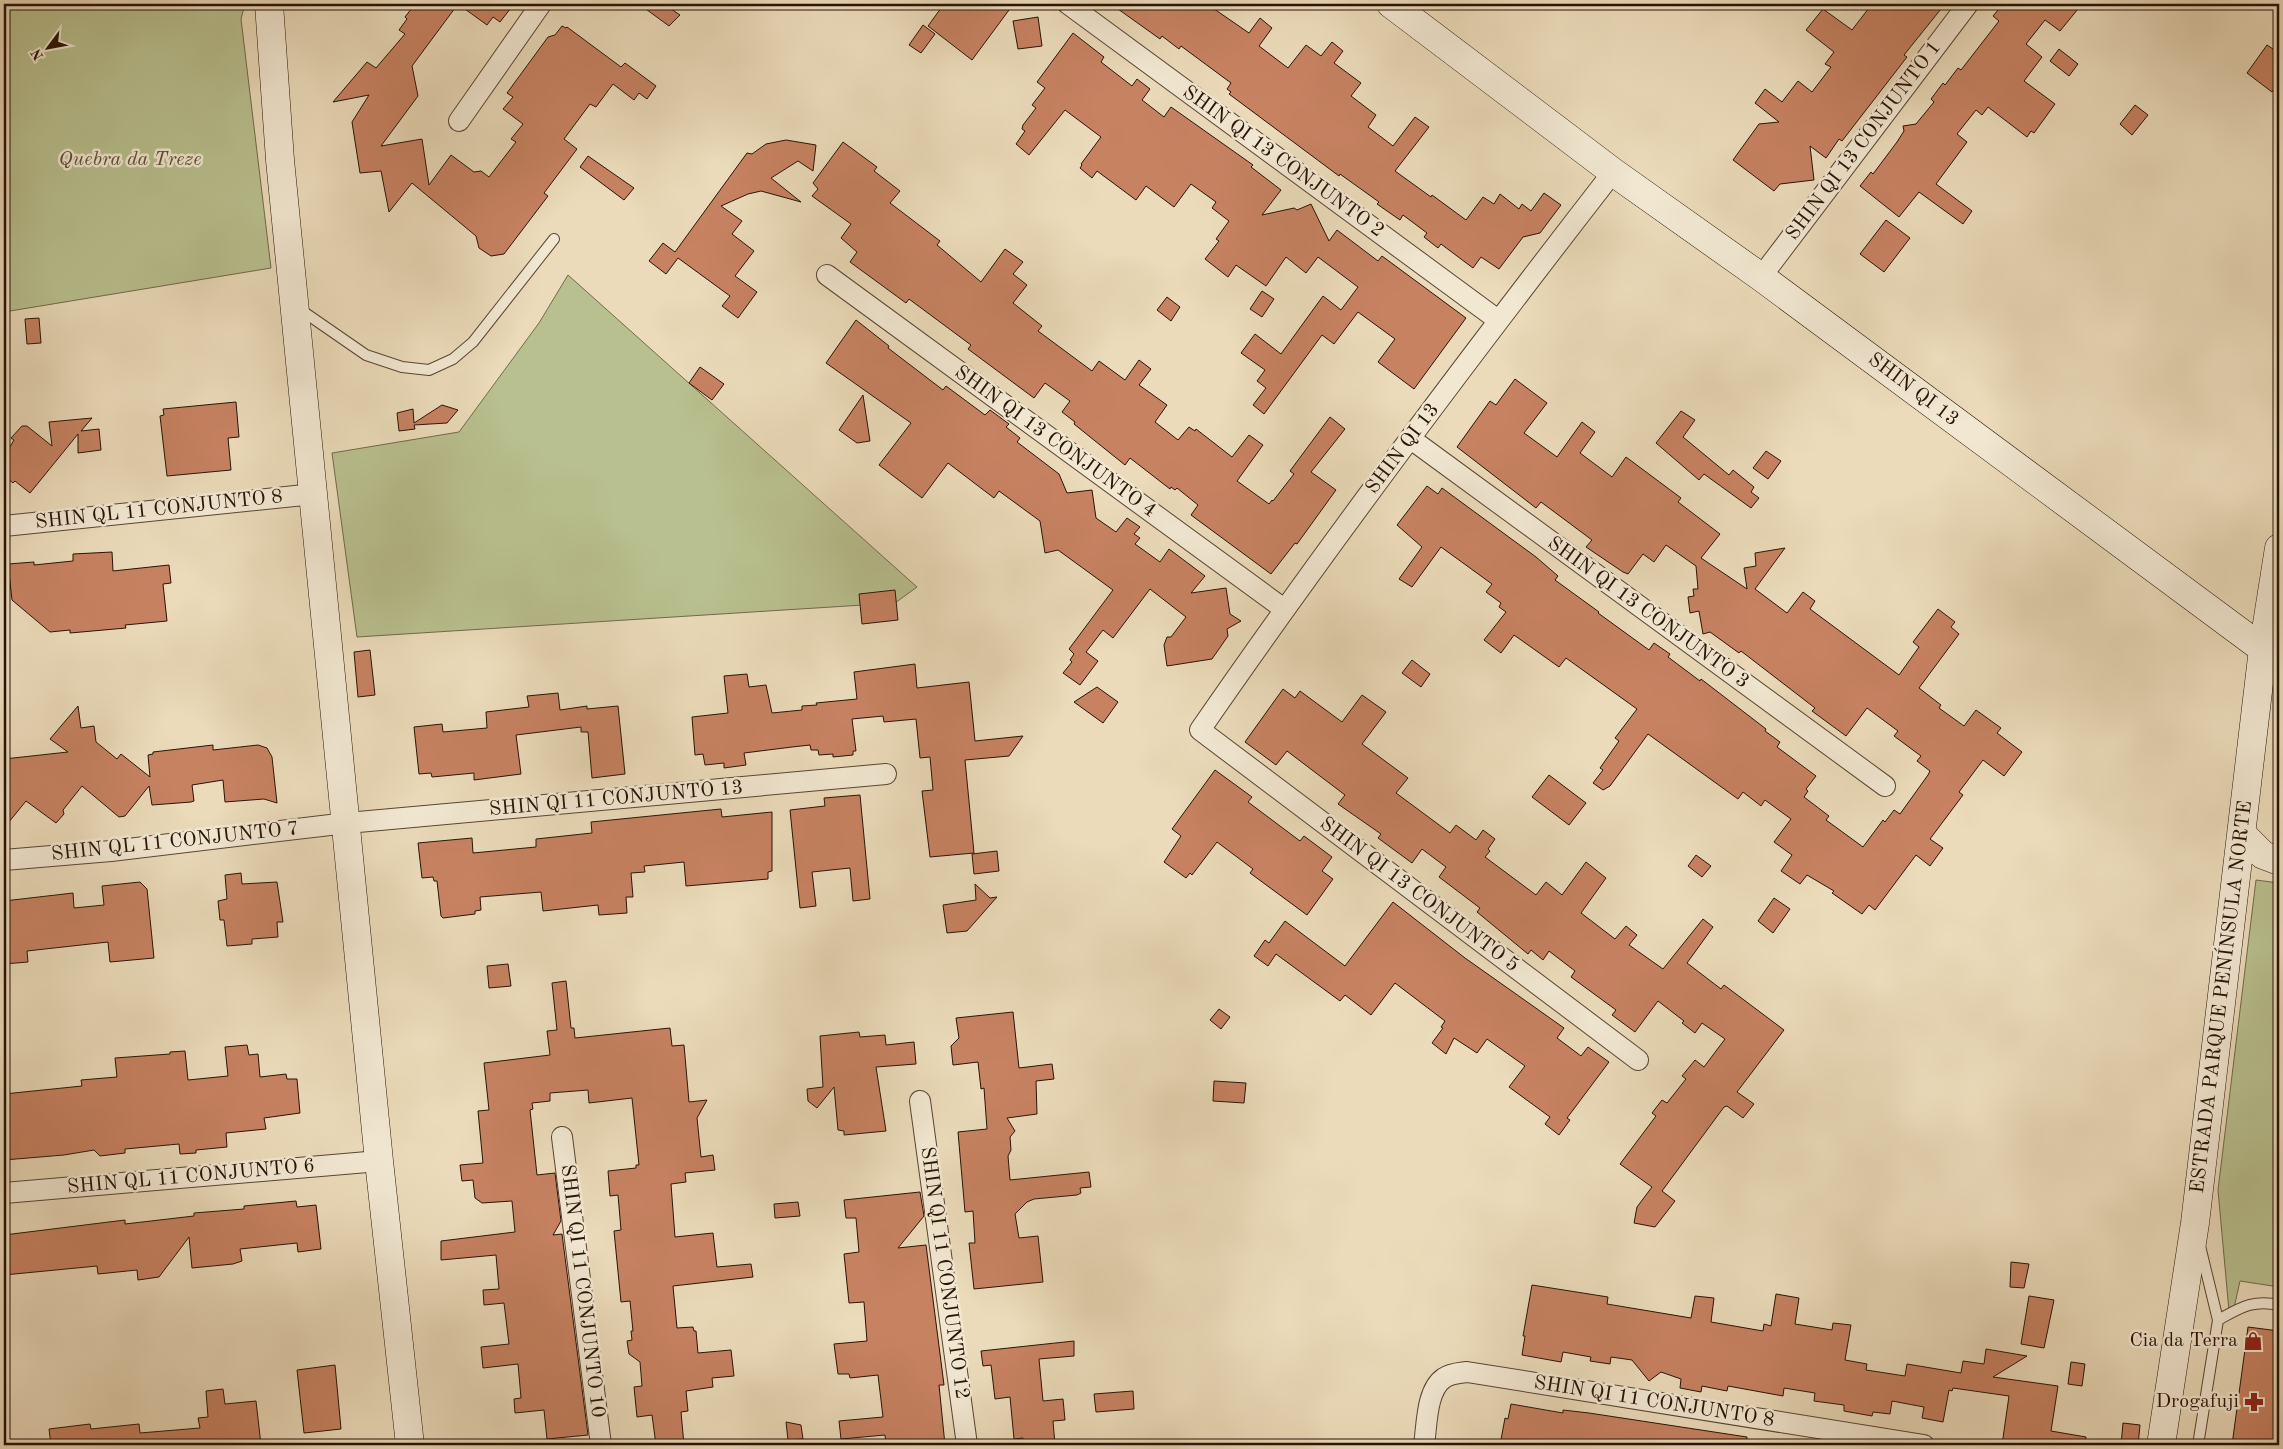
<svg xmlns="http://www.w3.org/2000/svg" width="2283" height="1449" font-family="'Old Standard TT',serif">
<rect width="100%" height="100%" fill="#ebdbba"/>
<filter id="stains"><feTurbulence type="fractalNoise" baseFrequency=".004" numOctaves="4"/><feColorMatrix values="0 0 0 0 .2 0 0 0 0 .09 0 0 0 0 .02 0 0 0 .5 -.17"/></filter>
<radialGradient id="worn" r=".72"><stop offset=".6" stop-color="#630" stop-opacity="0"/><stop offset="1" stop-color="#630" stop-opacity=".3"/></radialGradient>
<!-- green -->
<path fill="#b9c08f" stroke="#706a4a" d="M4 4H245L241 19 271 268 4 312Z
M568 275 917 587 895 603 357 637 332 453 459 432 539 323Z
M2256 880 2279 883V1287L2240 1281 2234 1308 2229 1311 2218 1190Z"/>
<!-- building -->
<path fill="#c78262" stroke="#281306" d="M415 4H514L500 22 493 17 487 25 458 4 412 66 418 96 381 146 422 139 429 185 451 155 474 172 481 171 489 177 516 142 511 139 523 124 503 109 513 97 507 93 548 37 555 35 562 26 566 28 567 27 621 67 625 63 656 86 647 99 639 93 634 100 613 84 596 107 590 104 564 139 577 149 544 193 548 196 504 254 491 256 479 248 476 236 412 183 389 212 381 171 360 173 352 122 369 95 333 102 367 62 376 68 405 34 399 30 407 19 405 17Z
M639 4H664L680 15 669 26Z
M944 4H1000L1009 10 972 60 928 26Z
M1111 4H1207L1249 33 1260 18 1272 28 1259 46 1288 68 1306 45 1321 56 1332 42 1343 51 1334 63 1361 83 1351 96 1376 115 1368 127 1393 146 1415 117 1429 127 1395 171 1431 197 1432 195 1466 220 1483 197 1494 204 1500 194 1519 209 1522 204 1531 211 1544 193 1561 205 1540 233 1523 237 1499 269 1481 257 1473 268 1441 244 1438 248 1424 237 1427 233 1403 215 1400 220 1377 204 1379 202 1340 174 1339 176 1229 94 1231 92 1227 89 1231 83 1181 46 1179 49 1162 36 1160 39Z
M1872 4H1945L1904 55 1907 57 1842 141 1839 139 1826 158 1810 146 1814 180 1780 184 1774 191 1733 160 1759 124 1779 122 1755 103 1765 89 1782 102 1798 81 1812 92 1831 67 1825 64 1834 52 1806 30 1823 9 1852 30Z
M2003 4H2082L2060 31 2045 20 2026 44 2042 57 2024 81 2055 104 2034 133 2031 131 2027 137 1988 107 1982 115 1976 110 1957 134 1967 142 1936 184 1972 211 1963 224 1919 192 1899 217 1860 186 1871 172 1873 174 1897 142 1904 131 1903 126 1916 124 1934 102 1931 99 1943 83 1945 85 1958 68 1961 70 1999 21 1993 16Z
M1038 17 1042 46 1018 49 1013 21Z
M923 25 935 34 921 53 909 45Z
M1073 33 1104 57 1101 62 1132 86 1137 79 1150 89 1142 100 1164 117 1171 107 1253 165 1251 167 1281 190 1262 215 1294 208 1297 210 1311 204 1329 241 1337 230 1378 261 1382 256 1466 318 1414 389 1378 362 1395 339 1358 312 1334 344 1322 335 1264 414 1253 405 1266 388 1257 381 1265 370 1241 353 1255 334 1281 354 1323 296 1341 310 1358 287 1318 257 1306 273 1286 257 1266 286 1236 265 1228 277 1205 259 1219 241 1216 239 1229 221 1212 208 1216 202 1191 184 1174 207 1146 186 1136 200 1097 171 1092 178 1080 168 1082 165 1081 164 1101 137 1065 110 1029 155 1016 144 1025 131 1022 129 1023 125 1036 108 1032 105 1045 88 1037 82Z
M2267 45 2279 53V81L2272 92 2247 73Z
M2059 49 2078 64 2069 76 2050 61Z
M2135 105 2148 115 2132 135 2120 124Z
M786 140 816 145 813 171 798 161 771 178 801 202 761 191 748 194 721 206 742 221 732 234 754 251 735 276 757 292 738 318 722 306 730 296 678 258 666 274 649 261 663 243 675 252 747 153 752 154 766 144Z
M843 142 877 167 874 171 900 191 890 203 940 241 937 245 981 282 1005 249 1023 262 1013 274 1027 285 1013 303 1042 326 1038 331 1092 371 1099 361 1125 380 1139 360 1151 369 1139 385 1167 405 1155 422 1178 440 1189 427 1195 431 1196 429 1232 457 1249 435 1263 445 1237 481 1269 504 1272 500 1273 501 1294 474 1290 471 1330 417 1345 429 1311 472 1336 490 1297 544 1295 543 1271 574 1191 515 1198 505 1177 488 1175 490 1171 487 1170 489 1130 458 1125 465 1074 424 1075 422 1062 412 1070 401 1045 383 1034 398 968 349 971 345 909 299 906 303 850 262 857 252 841 238 851 224 812 196 818 189 813 183Z
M588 156 634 188 624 200 580 167Z
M1886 220 1910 238 1884 272 1860 254Z
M1262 291 1274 299 1262 317 1250 309Z
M1167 297 1180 307 1171 321 1157 310Z
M39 318 41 343 27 344 25 319Z
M856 320 889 346 888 348 943 390 946 386 985 415 990 410 1009 424 1006 427 1020 438 1017 442 1059 474 1067 493 1092 490 1096 518 1116 532 1127 518 1140 527 1134 534 1140 538 1135 544 1160 562 1169 549 1205 576 1191 593 1226 588 1230 614 1241 621 1227 629 1228 636 1212 659 1167 666 1164 645 1167 637H1171L1186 617 1150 589 1113 638 1103 630 1086 652 1098 661 1080 685 1063 673 1072 662 1070 660 1074 654 1069 649 1113 590 1058 550 1045 553 1040 521 999 491 994 498 948 463 922 498 879 465 911 423 826 363Z
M700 367 724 384 712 400 689 383Z
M1515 379 1547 403 1524 433 1557 457 1582 422 1595 432 1580 453 1612 477 1626 457 1681 498 1678 502 1720 534 1701 558 1747 589 1744 568 1756 566 1755 553 1785 548 1755 589 1787 613 1803 592 1815 601 1810 609 1899 675 1919 647 1913 642 1938 609 1955 622 1951 627 1959 634 1919 688 1941 705 1939 708 1964 726 1976 710 2001 728 1997 733 2022 752 2004 776 1983 760 1959 792 1963 795 1930 839 1943 848 1930 866 1916 855 1875 910 1869 905 1862 914 1832 893 1834 891 1807 875 1800 884 1781 871 1792 855 1774 842 1791 819 1765 800 1761 806 1743 792 1738 799 1648 734 1610 786 1603 790 1593 783 1603 770 1600 768 1619 741 1615 738 1637 709 1566 658 1559 667 1514 635 1501 653 1484 640 1506 612 1499 607 1501 603 1486 592 1492 584 1441 547 1412 587 1399 579 1422 547 1397 525 1427 486 1438 494 1442 488 1536 557 1558 576 1555 580 1599 612 1598 613 1649 650 1654 643 1670 654 1668 657 1700 681 1701 679 1766 729 1765 731 1780 742 1777 747 1816 776 1806 789 1808 791 1804 797 1829 816 1826 820 1863 847 1883 820 1885 822 1894 810 1900 814 1928 775 1930 771 1917 761 1921 756 1894 736 1898 731 1867 708 1846 736 1812 711 1815 708 1741 651 1739 653 1710 632 1703 634 1699 611 1690 613 1688 597 1694 596 1693 589H1698L1696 566 1666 545 1654 562 1643 554 1628 574 1623 572 1586 547 1592 540 1541 502 1536 508 1457 447 1490 401 1496 405Z
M863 395 870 441 857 443 839 430Z
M236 402 239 437 228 438 231 470 167 476 160 416 164 415 163 409Z
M442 405 458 410 447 423 414 425 415 429 399 431 397 413 413 409 414 423Z
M1681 411 1695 420 1683 437 1729 475 1733 470 1754 487 1751 492 1759 498 1751 508 1704 474 1699 480 1656 443Z
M92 418 81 431 99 429 101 450 78 453V434L30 493 15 481 13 483 4 476V457L14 440 11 438 22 426H27L52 446 49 422Z
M1766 451 1781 461 1768 479 1753 468Z
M112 552 113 571 169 565 171 583 163 584 167 621 125 625 126 628 70 633V630L50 632 12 600 8 564 34 562V565L73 561V554Z
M895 590 898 620 862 624 859 594Z
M370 650 375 695 358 697 354 652Z
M1412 660 1430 674 1421 687 1402 673Z
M915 664 917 688 969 682 975 741 1023 736 1009 756 965 760 974 853 930 857 922 791 933 790 930 757 920 758 916 719 884 722 883 716 852 719 856 751H853V755L833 757V754L819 755 818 750H811L810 745 792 747 744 753 746 765 724 768V763L705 765 703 754 695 755 692 717 728 713 724 676 747 674 749 687 766 685 772 713 802 710V706L817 705 816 703 857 699 854 672Z
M1097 687 1118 702 1103 723 1074 702Z
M1283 689 1295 698 1300 691 1342 722 1362 695 1386 712 1362 744 1408 778 1396 793 1450 833 1456 825 1476 840 1483 830 1495 839 1488 849 1490 851 1485 857 1536 895 1546 882 1562 895 1586 862 1606 878 1581 913 1615 939 1626 926 1637 935 1629 945 1663 969 1703 919 1713 927 1687 963 1721 989 1724 985 1784 1030 1737 1092 1754 1104 1743 1118 1727 1106 1724 1107 1662 1191 1675 1201 1655 1227 1634 1223 1637 1207 1652 1187 1620 1164 1656 1116 1652 1113 1662 1100 1667 1103 1686 1079 1682 1076 1695 1060 1704 1067 1725 1039 1702 1023 1695 1033 1682 1023 1684 1021 1658 1001 1635 1032 1612 1015 1616 1010 1571 977 1575 971 1549 951 1543 960 1531 950 1528 954 1477 912 1480 908 1439 877 1446 867 1422 849 1412 863 1378 838 1381 834 1338 804 1345 795 1287 751 1276 765 1245 742Z
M558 693 560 710 587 706V709L618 706 625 774 592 778 588 732H581V727L516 735 521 774 474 780V773L432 777 431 773 419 774 414 727 442 724 443 732 487 728 486 712 529 707 527 696Z
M78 706 81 728 94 726 96 742 117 759 121 754 150 777 148 755 153 754V752L213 745V750L258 745 267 748 272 757 277 803 264 799 225 802 223 780 192 785 194 801 191 802 152 805 149 786 125 816 119 817 82 786 63 810 64 814 56 823 26 801 4 828V759L68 752 50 739Z
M1215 770 1252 797 1248 802 1300 841 1304 836 1332 857 1322 871 1333 879 1307 915 1250 873 1253 869 1217 842 1192 875 1190 873 1186 878 1164 862 1181 836 1172 829Z
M1549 775 1586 803 1569 825 1532 797Z
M860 795 870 899 853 901 850 868 812 872 816 906 800 908 790 810 825 806 824 798Z
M721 809 722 817 772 812V871L768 872V879L686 886 684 862 644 866 645 872 631 873 633 897H626L627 913 599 915 598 905 543 911 541 892 480 897 481 910 475 911V914L443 918 441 916 437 881H434L433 877 422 878 418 843 472 838 473 853 536 847V839L592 833 591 822Z
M997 851 999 871 974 874 972 854Z
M1696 855 1711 866 1702 877 1688 866Z
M241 873 242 884 277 882 283 922H277L278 937 252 939V944L227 946 224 920H220L218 901 227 899 225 875Z
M140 882 147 889 154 958 110 962 108 942 27 951 28 962 4 964V950H6L4 901 73 893 74 908 104 905 102 886Z
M975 884 990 898 997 897 967 931 947 933 943 905 976 900Z
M1774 898 1790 909 1773 933 1758 921Z
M1393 902 1465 958 1564 1028 1557 1038 1581 1056 1588 1047 1609 1062 1567 1118 1570 1120 1559 1135 1545 1124 1550 1117 1509 1087 1525 1066 1487 1039 1477 1053 1454 1038 1446 1054 1432 1043 1443 1028 1441 1027 1445 1021 1395 983 1371 1015 1345 995 1340 1001 1276 954 1268 966 1254 956 1265 940 1269 943 1285 921 1345 966Z
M508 964 511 986 489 988 487 966Z
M566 981 571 1028H574L575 1038 670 1028 672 1046 684 1045 689 1102 707 1100 697 1118 701 1157 713 1155 715 1170 685 1173 686 1182 671 1184 675 1237 713 1233 717 1267 751 1264 753 1277 673 1286 677 1328 693 1327 694 1331H696L698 1353 731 1350 734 1376 712 1378 713 1387 686 1391 688 1411 681 1412 684 1445H656L652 1415 637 1417 634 1387 642 1386 640 1362 629 1354 627 1341 632 1340 631 1331H633L630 1301 621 1302 614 1231 621 1230 618 1195 610 1196 608 1171 636 1168V1165H639L632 1098 589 1103 588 1090 550 1093V1101L532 1103 533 1109 530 1110 537 1175 555 1173 561 1221 553 1235 562 1234 588 1435 547 1439 544 1410 515 1413 514 1399 521 1398 518 1364 483 1368 481 1347 509 1344 504 1303 484 1305 483 1290 499 1289 496 1255 441 1260V1241L515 1232 512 1201 482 1203 475 1198 473 1180 462 1181 460 1165 483 1163 478 1111 489 1110 484 1063 550 1055 547 1031 557 1030 552 983Z
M1219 1009 1230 1017 1221 1029 1210 1020Z
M1013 1012 1019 1068 1052 1064 1054 1079 1036 1081 1037 1114 1007 1118 1015 1131 1010 1137 1011 1150 1008 1156 1010 1180 1089 1172 1091 1187 1080 1188 1081 1193 1077 1195 1034 1199 1027 1202 1015 1214 1019 1238 1038 1236 1043 1282 974 1289 969 1243H975L973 1211 965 1212 958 1132 987 1129 984 1088 981 1089 978 1062 953 1065 951 1046 959 1038 956 1018Z
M859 1032 860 1037 885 1035 886 1045 914 1042 916 1064 876 1067 886 1131 844 1135V1131L838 1130 834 1087 817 1108 808 1101 807 1089 823 1087 820 1036Z
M247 1045 249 1055 258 1054 260 1077 286 1074 287 1079H297L300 1113 264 1118 266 1129 226 1133 227 1147 196 1150V1153L180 1154 179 1144 125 1149V1153L100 1156 94 1150 64 1155 4 1160V1094L82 1086 81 1080 117 1077 115 1058 170 1054V1052L185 1051 188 1080 228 1076 225 1047Z
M1214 1081 1246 1083 1244 1103 1213 1101Z
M920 1192 924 1216 898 1248 926 1245 944 1385H939L945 1445H886L885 1435 841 1439 839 1421 883 1417 878 1375 850 1378 849 1374H838L834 1344 867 1341 864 1302 849 1303 844 1254 859 1252 856 1218H846L844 1200Z
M296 1201 297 1207 316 1205 321 1249 298 1252 297 1243 240 1249 242 1261 233 1264 192 1268 189 1237 159 1277 138 1280 137 1270 98 1274 97 1266 4 1275V1235L125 1220V1224L194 1216V1213L244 1209V1206Z
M798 1202 800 1216 775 1218 774 1204Z
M2011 1262 2029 1264 2024 1288 2010 1287Z
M1532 1285 1608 1297 1607 1304 1691 1318 1695 1296 1714 1298 1711 1322 1763 1331 1764 1324 1771 1326 1776 1294 1799 1298 1795 1324 1832 1330 1833 1323 1851 1325 1845 1360 1867 1364 1866 1370 1905 1376 1907 1364 1961 1373 1963 1361 1984 1364 1986 1349 2027 1356 1993 1377 2058 1386 2051 1431 2086 1437 2085 1445H2002L2009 1396 1953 1388 1952 1391 1949 1390 1943 1422 1922 1418 1924 1407 1892 1401 1890 1414 1873 1412 1872 1416 1844 1411V1405L1814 1401 1815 1393 1784 1388 1783 1396 1728 1386 1727 1391 1702 1386 1701 1392 1680 1388 1681 1379 1661 1372 1649 1381 1632 1360 1611 1357 1610 1364 1590 1361 1591 1357 1563 1352 1561 1362 1522 1355 1525 1336H1523Z
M2029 1296 2054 1300 2044 1348 2021 1344Z
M2248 1327 2279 1331V1429L2277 1445H2232Z
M1074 1341V1356L1039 1359 1043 1401 1063 1399 1065 1420 1053 1421 1055 1445H1024L1023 1438 1014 1439 1010 1397 995 1399 991 1365 983 1366 981 1351Z
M2071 1362 2085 1364 2082 1386 2068 1384Z
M335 1365 341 1429 304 1433 297 1370Z
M223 1389 225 1404 256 1401 261 1445H51L49 1429 90 1424 91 1429 139 1424 140 1433 200 1428 198 1418 208 1417 206 1391Z
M1133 1391 1134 1409 1096 1412 1094 1394Z
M1511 1404 1563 1413V1410L1589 1413 1747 1437 1746 1445H1500L1505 1418 1508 1419Z
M786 1422 801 1425 803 1439 788 1440Z
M2123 1423 2140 1425 2138 1445H2121Z"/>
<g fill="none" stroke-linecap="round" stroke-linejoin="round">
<!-- lane casing -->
<g stroke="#594533" stroke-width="12">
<path id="lane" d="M298 308 366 355 402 367 429 370 453 359 473 342 554 239
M2218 1320C2240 1308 2253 1299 2279 1305
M2198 1445 2218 1320 2200 1246"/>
</g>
<!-- street casing -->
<g stroke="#594533" stroke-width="22">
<path id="street" d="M1068 4 1498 320
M459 121 541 4
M1613 172C1471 355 1331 540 1200 730L1638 1060
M827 275 1284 609
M1761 277 1968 4
M1411 439 1885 786
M4 526 314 494
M4 860 111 851 347 823 886 774
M920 1101 967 1445
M562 1137 601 1445
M4 1193 379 1161
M1424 1445C1427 1426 1426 1390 1444 1378 1451 1373 1460 1373 1467 1372L1924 1445"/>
</g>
<!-- secondary casing -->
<g stroke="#281306" stroke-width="29">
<path id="secondary" d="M269 4 280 160 379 1161 410 1445
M1391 4 1613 172 1761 277 2263 649
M2242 834 2263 855 2279 861
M2161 1445 2195 1223 2263 649 2279 548"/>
</g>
<!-- lane -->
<use href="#lane" stroke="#f2e8d2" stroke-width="10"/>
<!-- street -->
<use href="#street" stroke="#f2e8d2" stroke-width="20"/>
<!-- secondary -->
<use href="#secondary" stroke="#f2e8d2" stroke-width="28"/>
</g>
<!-- icons -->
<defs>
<g id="shop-bare" transform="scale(1.5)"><path d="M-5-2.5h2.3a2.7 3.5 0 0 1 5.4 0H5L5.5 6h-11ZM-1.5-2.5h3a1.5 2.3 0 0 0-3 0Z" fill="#8f2418" stroke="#f2e8d2" stroke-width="2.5" paint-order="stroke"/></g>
<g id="pharmacy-bare" transform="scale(1.5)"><path d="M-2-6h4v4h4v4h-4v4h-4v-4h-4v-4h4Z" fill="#8f2418" stroke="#f2e8d2" stroke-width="2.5" paint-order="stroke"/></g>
</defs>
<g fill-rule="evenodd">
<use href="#shop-bare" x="2253" y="1341"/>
<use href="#pharmacy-bare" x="2254" y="1402"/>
</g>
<g text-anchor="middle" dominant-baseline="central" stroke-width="5" stroke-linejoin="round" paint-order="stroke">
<!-- street labels -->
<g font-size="20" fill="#281306" stroke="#f2e8d2">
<text transform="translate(1864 141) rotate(-53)">SHIN QI 13 CONJUNTO 1</text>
<text transform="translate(1283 162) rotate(36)">SHIN QI 13 CONJUNTO 2</text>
<text transform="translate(1913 390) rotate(37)">SHIN QI 13</text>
<text transform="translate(1055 442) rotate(36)">SHIN QI 13 CONJUNTO 4</text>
<text transform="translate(1403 449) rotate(-53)">SHIN QI 13</text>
<text transform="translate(159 510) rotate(-6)">SHIN QL 11 CONJUNTO 8</text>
<text transform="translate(1648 613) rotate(36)">SHIN QI 13 CONJUNTO 3</text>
<text transform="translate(616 799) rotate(-5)">SHIN QI 11 CONJUNTO 13</text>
<text transform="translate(175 842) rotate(-6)">SHIN QL 11 CONJUNTO 7</text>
<text transform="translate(1419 895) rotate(37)">SHIN QI 13 CONJUNTO 5</text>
<text transform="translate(2222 997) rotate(-83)">ESTRADA PARQUE PENÍNSULA NORTE</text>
<text transform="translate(191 1177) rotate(-5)">SHIN QL 11 CONJUNTO 6</text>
<text transform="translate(944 1273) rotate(82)">SHIN QI 11 CONJUNTO 12</text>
<text transform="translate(582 1291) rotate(83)">SHIN QI 11 CONJUNTO 10</text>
<text transform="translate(1654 1402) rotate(9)">SHIN QI 11 CONJUNTO 8</text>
</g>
<!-- park labels -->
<g font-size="20" font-style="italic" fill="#5b5036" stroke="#f2e8d2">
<text x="130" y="160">Quebra da Treze</text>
</g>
<!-- poi labels -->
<g font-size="20" fill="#281306" stroke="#f2e8d2" text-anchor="end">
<text x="2238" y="1341">Cia da Terra</text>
<text x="2239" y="1402">Drogafuji</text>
</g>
</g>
<!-- margin -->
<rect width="2283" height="1449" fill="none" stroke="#ebdbba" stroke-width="20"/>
<rect x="5" y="5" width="2273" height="1439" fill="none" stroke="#281306" stroke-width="2.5"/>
<rect x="10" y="10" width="2263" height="1429" fill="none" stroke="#281306"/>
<!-- north arrow -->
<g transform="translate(48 48) rotate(238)" stroke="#f2e8d2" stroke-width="4" paint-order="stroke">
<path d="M0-4L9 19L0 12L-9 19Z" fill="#281306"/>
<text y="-8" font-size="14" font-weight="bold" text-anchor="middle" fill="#281306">N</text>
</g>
<rect width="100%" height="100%" filter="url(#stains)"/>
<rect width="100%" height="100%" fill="url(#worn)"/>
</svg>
